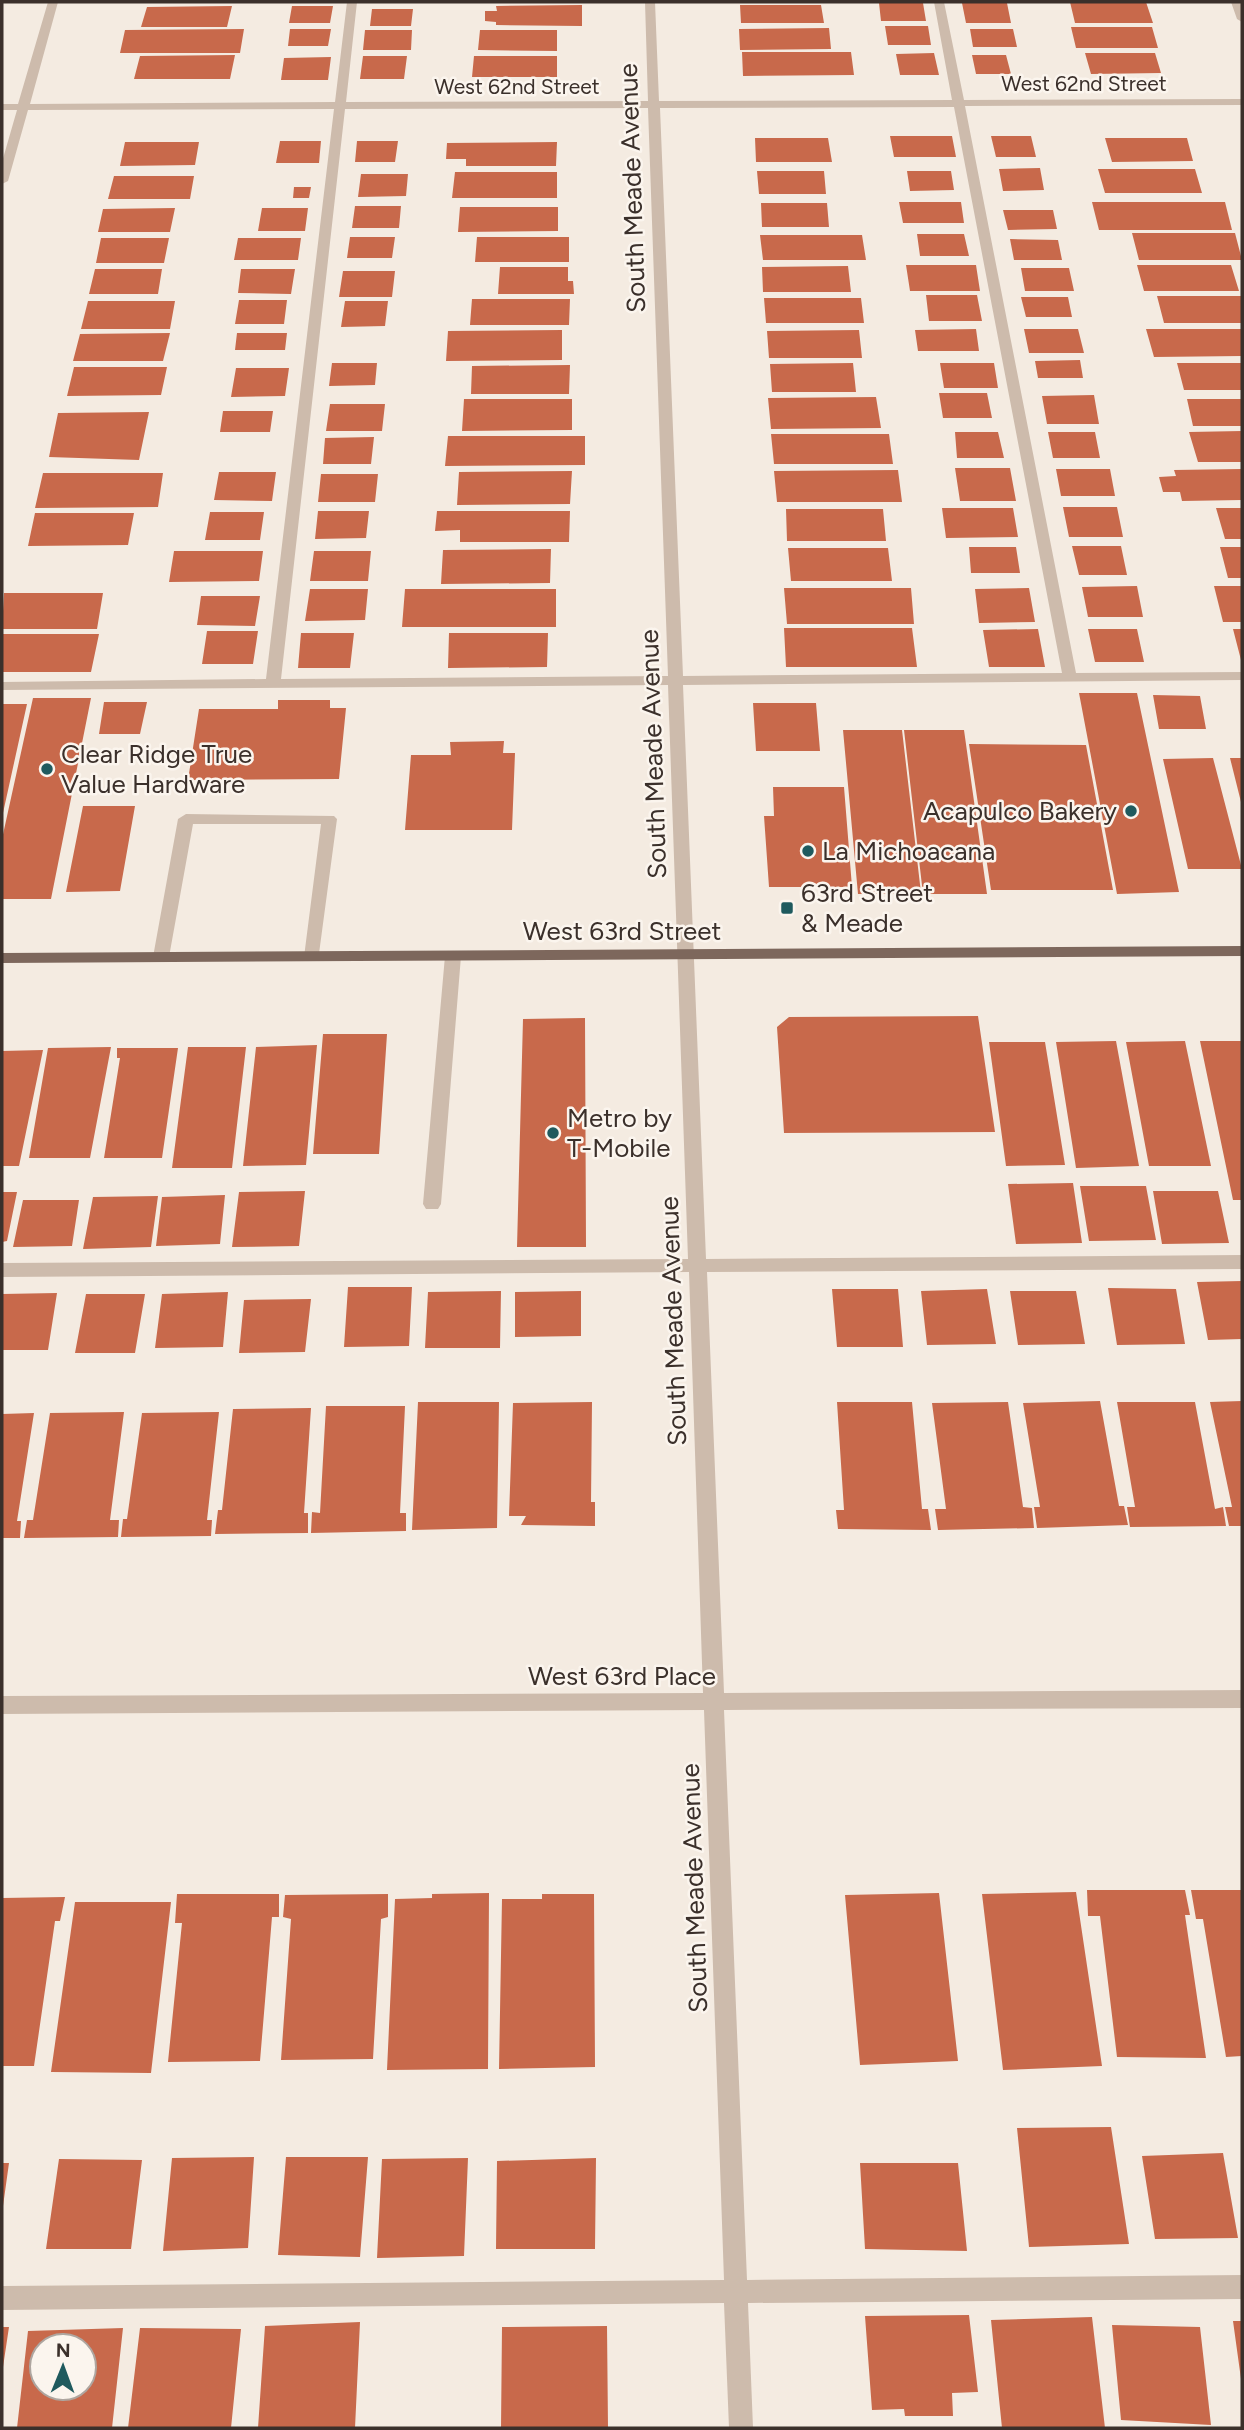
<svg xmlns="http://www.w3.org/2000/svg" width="1244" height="2430" font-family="Figtree,sans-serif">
<rect width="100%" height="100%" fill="#f4ebe1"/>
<!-- building -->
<path fill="#c8694b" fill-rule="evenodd" d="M1070 2H1146L1153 23H1075Z
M879 3H923L926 21H881Z
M962 3H1007L1011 23H966Z
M582 5V26L496 25V22L485 21V11H497L496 6Z
M740 5H821L824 23H741Z
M232 6 227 27H141L147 7Z
M292 6H333L330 23H289Z
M372 9H413L411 26H370Z
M885 26H928L931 45H888Z
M1071 27H1152L1158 48H1076Z
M829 28 831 49 740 50 739 29Z
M244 29 240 53H120L125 30Z
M290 29H331L328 46H288Z
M970 29H1013L1017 47H973Z
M365 30H412L411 50H363Z
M480 30H557V51L478 50Z
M742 52H851L854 75 743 76Z
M934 53 939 75H900L896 54Z
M1085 53H1155L1161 73 1091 74Z
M235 55 230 79H134L140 56Z
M972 55H1006L1011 74H976Z
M363 56H407L404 79H360Z
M474 56H557V77H472Z
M331 57 328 80H281L284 58Z
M890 136H952L956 157H894Z
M991 136H1031L1036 157H996Z
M755 138H828L832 162H756Z
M1105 138H1187L1193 161 1112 162Z
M280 141H321L319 163H276Z
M357 141H398L395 162H355Z
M125 142H199L195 165 120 166Z
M557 142 556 166H466V159H446L447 143Z
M1040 168 1044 190 1003 191 999 169Z
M1098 169H1195L1202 193H1105Z
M757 171H824L826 194H759Z
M907 171H951L954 190 910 191Z
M455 172H557V198H452Z
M361 174H408L406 196 358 197Z
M114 176H194L190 199H108Z
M294 187H311L309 198H293Z
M899 202H961L964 223H903Z
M1092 202H1225L1232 230H1099Z
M761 203H827L829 227H762Z
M355 206H401L399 228H352Z
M460 207H558V231L458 232Z
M175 208 170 232H98L103 209Z
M262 208H308L305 231H258Z
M1003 210H1053L1057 229 1008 230Z
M1132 233H1235L1242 260H1139Z
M917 234H964L969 256H920Z
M760 235H862L866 260H763Z
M350 237H395L392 258H347Z
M477 237H569V262H475Z
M101 238H169L164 263H96Z
M238 238H301L298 260H234Z
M1010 239 1058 240 1062 260H1014Z
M906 265H976L980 291H910Z
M1137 265H1231L1239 291H1144Z
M848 266 851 292H763L762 267Z
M500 267H568V281H573L574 294H498Z
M1021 268H1069L1074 291H1025Z
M95 269H162L158 294H89Z
M241 269H295L291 294 238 293Z
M343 271H395L392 297H339Z
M926 295H977L982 321H929Z
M1157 296H1242V323H1164Z
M1021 297H1068L1072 317H1026Z
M764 298H861L864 323H766Z
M472 299H570L569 325H470Z
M239 300H287L284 324H235Z
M88 301H175L170 329H81Z
M345 301H388L385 326 341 327Z
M976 329 979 351H918L915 330Z
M1024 329H1078L1084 353H1029Z
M1146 329H1242V356L1154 357Z
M562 330V360L446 361 448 331Z
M859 330 862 358H769L767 331Z
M170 333 163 361H73L80 334Z
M237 333H287L285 350H235Z
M1080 360 1083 378H1038L1035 361Z
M332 363H377L375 385 329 386Z
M853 363 856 392H772L770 364Z
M940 363H994L998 388H944Z
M1177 363H1242V390H1184Z
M570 365 569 394H471L472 366Z
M74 367H167L161 395 67 396Z
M236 368H289L285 396 231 397Z
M939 393H987L992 418H943Z
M1094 395 1099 424H1047L1042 396Z
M876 397 881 428 771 429 768 398Z
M464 399H572V430L462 431Z
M1187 399H1242V426H1193Z
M330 404H385L382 431H326Z
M223 411H273L270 432H220Z
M149 412 139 460 49 457 58 413Z
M1242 431V462H1198L1189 432Z
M955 432H998L1004 458H957Z
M1048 432H1095L1100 458H1053Z
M771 434H889L893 464H774Z
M448 436H585V465L445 466Z
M374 437 371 464H323L325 438Z
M955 468H1010L1016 501H960Z
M1056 469H1110L1115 496H1061Z
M1242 469V500L1182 501 1180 492H1163L1159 477 1176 476 1174 470Z
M898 470 902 502H777L774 471Z
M572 471 570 504 457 505 459 472Z
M219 472H276L272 501 214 500Z
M43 473H163L158 507 35 508Z
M321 474H378L375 502H318Z
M1063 507H1117L1123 537H1069Z
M942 508H1013L1018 537 946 538Z
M1216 508H1242V539H1225Z
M786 509H883L886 541H787Z
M318 511H369L366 538 315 539Z
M437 511H570L569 542H460V530L435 531Z
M210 512H264L260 540H205Z
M35 513H134L128 545 28 546Z
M1072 546H1121L1127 575H1079Z
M969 547H1016L1020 573H971Z
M1220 547H1242V578H1228Z
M788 548H888L892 581H791Z
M551 549 550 583 441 584 443 550Z
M174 551H263L259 581 169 582Z
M314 551H371L368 581H310Z
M1137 586 1143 617H1088L1082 587Z
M1214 586H1242V622H1223Z
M784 588H911L914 624H787Z
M1029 588 1035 622 979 623 975 589Z
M310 589H368L365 620 305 621Z
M405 589H556V627H402Z
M4 593H103L97 629H2Z
M201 596H260L255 626 197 625Z
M784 628H912L917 667H786Z
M1038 629 1045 667H989L983 630Z
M1088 629H1137L1144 662H1095Z
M1233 629H1242V660H1241Z
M207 631H258L253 664H202Z
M301 633H354L350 668H298Z
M449 633H548L547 667 448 668Z
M2 634H99L91 672H2Z
M1079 693H1137L1179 892 1117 894Z
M1153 695 1200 696 1206 729H1159Z
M33 698H91L51 899H2V839Z
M278 700H330V708H346L339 779 188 780 199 709H278Z
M104 702H147L140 734H99Z
M753 703H816L820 751H756Z
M2 704H27L3 813H2Z
M843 730H902L921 893 858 894Z
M904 730H964L987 894H923Z
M504 741 503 753H515L512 830H405L411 755H451L450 742Z
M969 744 1086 745 1113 890H991Z
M1213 758 1242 869H1188L1163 759Z
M1230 758H1242V801L1241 802Z
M773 787H844L852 887H769L764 816H774Z
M83 806H135L120 891 66 892Z
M978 1016 995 1132 784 1133 777 1027 789 1017Z
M585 1018 586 1247H517L523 1019Z
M323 1034H387L379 1154H313Z
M1116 1041 1139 1166 1076 1168 1056 1042Z
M1185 1041 1211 1166H1149L1126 1042Z
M1200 1041H1242V1200H1233Z
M989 1042H1045L1065 1165 1006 1166Z
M317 1045 306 1165 243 1166 256 1047Z
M111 1047 90 1158H29L48 1048Z
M188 1047H246L232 1168H172Z
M117 1048H178L162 1158H104L120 1058H117Z
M43 1050 19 1166H2V1051Z
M1073 1183 1082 1243 1016 1244 1008 1184Z
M1080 1186H1146L1156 1240 1089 1241Z
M305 1191 299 1246 232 1247 239 1192Z
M1153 1191H1218L1229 1243 1162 1244Z
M2 1192H17L7 1241 2 1242Z
M225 1195 220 1244 156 1246 162 1197Z
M158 1196 151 1247 83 1249 93 1197Z
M23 1200H79L72 1246 13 1247Z
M1242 1281V1339L1208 1340 1197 1282Z
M348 1287H412L409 1346 344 1347Z
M1108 1288 1176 1289 1185 1344 1117 1345Z
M832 1289H898L903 1347H837Z
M987 1289 996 1344 927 1345 921 1291Z
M501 1291 500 1348H425L428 1292Z
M581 1291V1336L515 1337V1292Z
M1010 1291H1076L1085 1344 1018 1345Z
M228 1292 223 1347 155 1348 162 1294Z
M57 1293 48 1350H2V1294Z
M86 1294H145L135 1353H75Z
M311 1299 305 1352 239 1353 244 1300Z
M1100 1401 1119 1506H1124L1128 1525 1037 1528 1034 1507H1040L1023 1403Z
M1242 1401V1526H1229L1225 1507H1232L1210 1402Z
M418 1402H499L497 1528 412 1530Z
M592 1402 591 1502H595V1526L521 1525 526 1516H509L513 1403Z
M837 1402H912L922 1509H928L931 1530 838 1529 836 1510H844Z
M1008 1402 1023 1507 1032 1508 1034 1528 938 1530 935 1509H946L932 1403Z
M1117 1402H1195L1215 1509 1223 1507 1226 1526 1130 1527 1127 1507H1135Z
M326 1406H405L400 1513H406V1531L311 1533 312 1512 320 1513Z
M311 1408 304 1513H308V1533L215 1534 218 1510H222L233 1409Z
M124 1412 110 1520H119L118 1537 24 1538 27 1520H33L50 1413Z
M219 1412 207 1520H212L211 1536 121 1537 123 1519H127L142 1413Z
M34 1413 17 1521H21L20 1538H2V1414Z
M1087 1890H1185L1190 1915H1185L1206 2058 1117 2057 1100 1916H1088Z
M1191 1890H1242V2056L1226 2057 1203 1919H1196Z
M1076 1892 1102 2066 1003 2070 982 1894Z
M489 1893 488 2069 387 2070 395 1899 432 1898V1894Z
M939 1893 958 2061 860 2065 845 1895Z
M177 1894H279V1917H272L260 2061 168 2062 182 1923H175Z
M388 1894V1917L381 1919 373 2059 281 2060 291 1919 283 1917 285 1895Z
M542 1894H594L595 2067 499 2069 502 1899H542Z
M65 1897 60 1921H55L34 2066H2V1898Z
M75 1902H171L151 2073 51 2072Z
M1111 2127 1129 2244 1029 2247 1017 2128Z
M1223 2153 1238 2238 1155 2239 1142 2156Z
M254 2157 248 2248 163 2251 172 2158Z
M286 2157H368L360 2257 278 2255Z
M468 2158 464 2256 377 2258 382 2159Z
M596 2158 595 2249H496L497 2161Z
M59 2159 142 2160 131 2249H46Z
M2 2163H9L3 2206H2Z
M860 2163H958L967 2251 865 2249Z
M969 2315 978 2392 952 2393 953 2416H905L904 2409 872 2410 865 2316Z
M1092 2317 1105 2428H1002L991 2320Z
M1233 2321H1242V2379H1241Z
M360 2322 355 2428H258L265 2326Z
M1112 2325 1200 2327 1211 2425 1121 2420Z
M607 2326 608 2428H501L502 2327Z
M2 2327H9L3 2367H2Z
M123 2328 112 2428H17L28 2331ZM42 2346H84V2388H42Z
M140 2328 241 2329 231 2428H128Z"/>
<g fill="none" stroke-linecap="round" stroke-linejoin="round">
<!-- minor -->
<path fill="#cdbbac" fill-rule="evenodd" d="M48 2H58L30 104 335 102 347 2H357L346 102 648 101 645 2H655L659 101 952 100 934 2H944L964 100 1242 99V105L965 106 1076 673 1242 672V680L683 685 706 1259 1242 1255V1269L707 1272 724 1693 1242 1690V1708L724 1710 747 2280 1242 2275V2299L748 2303 753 2428H729L724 2303 2 2310V2286L724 2280 704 1710 2 1714V1696L703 1693 689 1272 2 1277V1263L688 1259 668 685 2 690V682L266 679 334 109 28 110 8 181 2 184V162L17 110H2V104H18ZM954 107 1062 673 683 676 660 108ZM648 108 668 676 281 679 345 109Z
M1231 2H1241L1242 22 1237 19Z
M186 814 334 816 337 819 318 961H306L304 957 321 824H193L169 957 167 961H155L153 957 178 819Z
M453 951 461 956 441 1204 438 1209H426L423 1204 445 956Z"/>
<!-- major -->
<path fill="#7d675c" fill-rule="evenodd" d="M1242 946V956L2 963V953Z"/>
</g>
<!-- markers -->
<g fill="#1f5a5e" stroke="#fbf5ee" stroke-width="2.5">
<circle cx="47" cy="769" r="7"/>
<circle cx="1131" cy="811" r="7"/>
<circle cx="808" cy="851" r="7"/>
<rect x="780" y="901" width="14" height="14" rx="3.5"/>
<circle cx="553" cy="1133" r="7"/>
</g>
<g text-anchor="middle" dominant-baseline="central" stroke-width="5" stroke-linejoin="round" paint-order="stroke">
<!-- far-street labels -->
<g font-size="21" fill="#3b302b" stroke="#fbf5ee">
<text x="1084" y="83">West 62nd Street</text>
<text x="517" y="86">West 62nd Street</text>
</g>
<!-- street labels -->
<g font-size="26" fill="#3b302b" stroke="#fbf5ee">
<text transform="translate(632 188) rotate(-92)">South Meade Avenue</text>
<text transform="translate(653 754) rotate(-92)">South Meade Avenue</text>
<text x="622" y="931">West 63rd Street</text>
<text transform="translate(673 1321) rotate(-92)">South Meade Avenue</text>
<text x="622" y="1676">West 63rd Place</text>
<text transform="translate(694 1888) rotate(-92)">South Meade Avenue</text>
</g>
<!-- poi labels -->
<g font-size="26" fill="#3b302b" stroke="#fbf5ee" text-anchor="start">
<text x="61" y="754">Clear Ridge True<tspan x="61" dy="30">Value Hardware</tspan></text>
<text x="1117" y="811" text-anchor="end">Acapulco Bakery</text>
<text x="822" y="851">La Michoacana</text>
<text x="801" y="893">63rd Street<tspan x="801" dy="30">&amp; Meade</tspan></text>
<text x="567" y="1118">Metro by<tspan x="567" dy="30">T-Mobile</tspan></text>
</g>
</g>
<!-- border -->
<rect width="1244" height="2430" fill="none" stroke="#3b302b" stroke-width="7"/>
<!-- north arrow -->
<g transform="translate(63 2367) rotate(1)"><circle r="33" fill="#fbf5ee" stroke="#aea6a0" stroke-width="2"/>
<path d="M0-5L12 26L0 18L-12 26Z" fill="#1f5a5e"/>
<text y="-10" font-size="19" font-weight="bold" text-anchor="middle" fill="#3b302b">N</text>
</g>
</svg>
